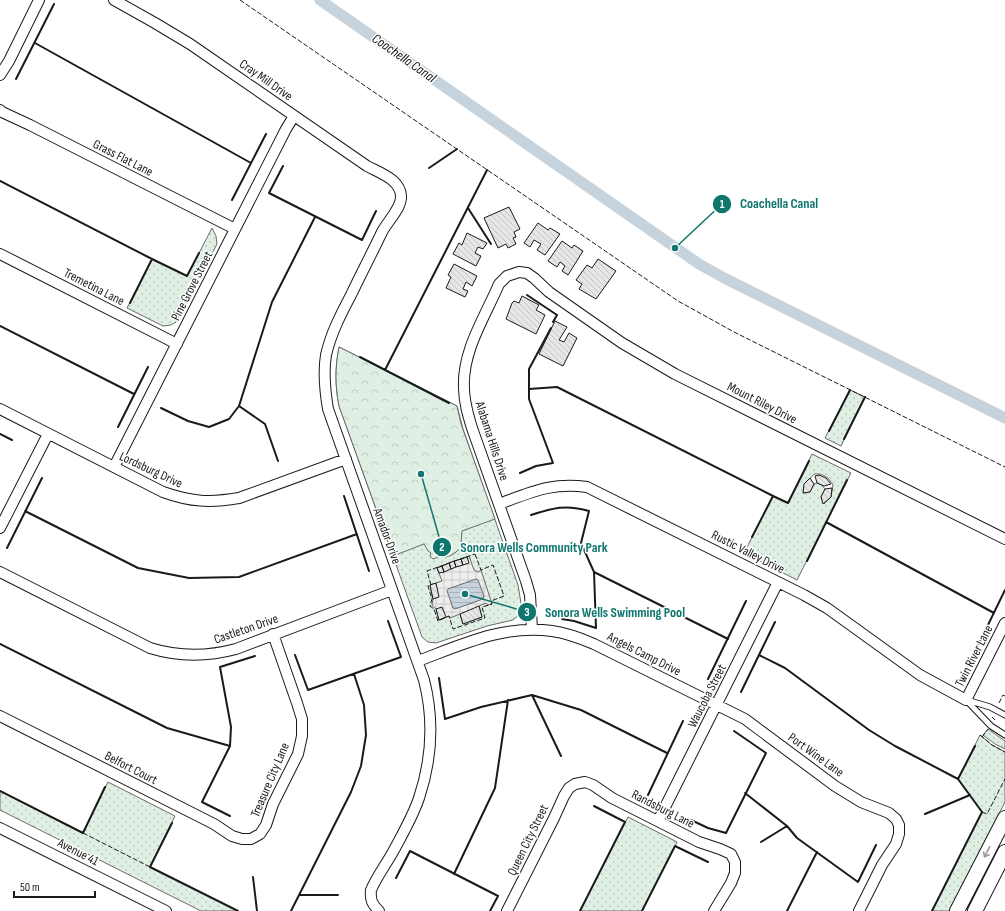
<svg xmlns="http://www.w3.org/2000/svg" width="1005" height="911" font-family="'Sofia Sans Condensed',sans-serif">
<defs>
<pattern id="grass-dots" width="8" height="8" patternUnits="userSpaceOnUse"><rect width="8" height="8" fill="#e0efe3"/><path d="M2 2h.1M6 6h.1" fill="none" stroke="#c0ccc2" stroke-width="1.8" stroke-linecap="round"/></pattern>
<pattern id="forest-crowns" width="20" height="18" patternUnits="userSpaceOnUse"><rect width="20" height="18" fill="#e0efe3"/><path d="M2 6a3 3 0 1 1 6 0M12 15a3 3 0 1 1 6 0" fill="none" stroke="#c0ccc2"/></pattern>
<pattern id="plaza-grid" width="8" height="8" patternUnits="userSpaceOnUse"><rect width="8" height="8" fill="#ededed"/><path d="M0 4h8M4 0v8" fill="none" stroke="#cbcbcb"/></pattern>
<pattern id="water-rules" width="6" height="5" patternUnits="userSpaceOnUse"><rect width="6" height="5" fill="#c6d2dc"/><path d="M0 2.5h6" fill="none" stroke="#aab4bc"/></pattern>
<pattern id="building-back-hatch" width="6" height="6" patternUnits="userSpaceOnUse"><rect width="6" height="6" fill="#e6e6e6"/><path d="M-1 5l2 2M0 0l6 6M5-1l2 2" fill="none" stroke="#c5c5c5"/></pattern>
</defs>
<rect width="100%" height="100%" fill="#fff"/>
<!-- grass -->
<path fill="url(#grass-dots)" stroke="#6a6a6a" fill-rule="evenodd" d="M212 228 216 236 217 244 176 322 171 325 163 326 127 308 152 259 187 276Z
M339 347 457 406 463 429 518 585 522 609 520 614 513 620 487 626 436 643 428 642 422 637 339 406C335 386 335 367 339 347Z
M850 390 865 397 841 446 825 438Z
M812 454 851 473 797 580 744 553 773 496 788 503ZM814 474C824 473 829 478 833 485L831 497 824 504 821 497 825 489 821 484 817 483 814 484 810 492 803 493 805 484Z
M988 729 1005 741V749L995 744 983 735Z
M980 735 992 745 1005 752V802L949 911H932L982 812 958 779Z
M108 782 175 816 150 867 238 911H201L0 810V791L83 833Z
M628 817 677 842 675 846 642 911H580Z"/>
<!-- forest -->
<path fill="url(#forest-crowns)" stroke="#6a6a6a" d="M339 347 457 406 461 424 495 519 462 531 461 542 464 544 463 547 461 550H458C453 556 446 558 438 556L436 558 433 559 430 556 431 553 428 551 424 544 393 556 339 406C335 386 335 367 339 347Z"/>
<!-- plaza -->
<path fill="url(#plaza-grid)" stroke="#6a6a6a" d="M469 556 474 570 478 572 481 570 492 604 488 605 486 603 479 606 482 617 463 624 460 614 450 618 449 616 439 620 436 609 432 605 433 599 430 585 442 581 437 568Z"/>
<!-- water -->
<path fill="url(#water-rules)" stroke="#6a6a6a" d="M476 579 478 580 484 596 483 599 455 609 453 608 447 591 448 589Z"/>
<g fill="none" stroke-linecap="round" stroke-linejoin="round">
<!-- canal -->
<path stroke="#c6d2dc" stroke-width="11" d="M320 0 699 264 726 279 1005 418"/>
</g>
<!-- building -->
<path fill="url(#building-back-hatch)" stroke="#1a1a1a" d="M509 207 520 229 514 232 516 237 513 238 516 244 508 248 506 244 498 248 484 218Z
M538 223 548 230 550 228 560 234 545 255 537 250 541 244 534 240 530 247 524 243Z
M467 233 487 243 483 249 478 247 475 253 481 256 476 266 453 254 459 243 462 245Z
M562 241 572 248 574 245 583 251 568 275 562 271 565 266 560 262 557 267 548 261Z
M598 259 616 271 596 299 579 289 582 284 576 280 587 265 592 268Z
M454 264 477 276 472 286 466 282 463 289 468 291 465 297 446 288 451 277 448 275Z
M522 296 539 305 536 310 545 315 536 334 506 319 512 303 514 301 519 303Z
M555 321 567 327 559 340 564 342 569 333 577 338 563 366 539 354Z
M819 475 826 478 831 484 824 486 817 483 815 476Z
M810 478 814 484 810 492 803 493 804 484Z
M832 488 831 497 823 504 821 497 825 489Z
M467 557 469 563 463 565 461 559Z
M461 559 463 565 456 567 454 561Z
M454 561 456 567 451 569 449 563Z
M449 563 451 569 444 572 442 566Z
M442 566 444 572 439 573 437 568Z
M436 583 439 597 433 599 430 585Z
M479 606 482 617 463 624 460 614Z
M442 607 446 617 439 620 436 609Z"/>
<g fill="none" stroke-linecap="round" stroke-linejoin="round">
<!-- lane casing -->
<g stroke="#1a1a1a" stroke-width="7">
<path id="lane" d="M966 700 991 726 1005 735
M967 700 990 707 1005 715"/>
</g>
<!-- street casing -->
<g stroke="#1a1a1a" stroke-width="12">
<path id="street" d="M114 0 155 23 190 44 367 166C380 173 402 180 401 198 400 210 387 222 382 232 372 253 361 274 351 295 341 314 331 333 326 355 323 373 325 391 328 409L424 680C434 719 432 759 419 798 413 816 403 833 394 850 387 863 377 876 371 890 370 900 372 904 379 911
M0 75 9 61 39 0
M0 110 2 112 30 125 235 229
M0 254 177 344
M0 409 163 492C191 502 210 503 239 498L346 459
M114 467 286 129 294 116
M499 504C532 492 552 482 587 487L804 595 827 608 920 675 966 700 1005 623
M0 528 48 434
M0 572 150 648C179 657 206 657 236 649L392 590
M532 629 530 595 526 581 472 428C468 415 464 402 464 388 462 351 485 317 499 284L507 276 519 272 527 273 534 278 549 292 622 343 675 374 1005 539
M418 661C461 645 505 624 552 631 567 633 580 638 594 644L745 719 835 786 861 802 889 813 896 819 899 825V834L896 844 882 865 859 911
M0 716 214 824 232 836 242 839H251L260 834 266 825 273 804 298 754 302 736V719L297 703 273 634
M658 821 778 582
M0 828 166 911
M507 911 554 818 564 796 569 788 575 784 585 782 593 785 612 798 699 842 720 849 731 854 735 862V873L731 883 714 911"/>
</g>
<!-- secondary casing -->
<g stroke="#1a1a1a" stroke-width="16">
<path id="secondary" d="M957 911 1005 818
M975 911 1005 852"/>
</g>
<!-- lane -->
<use href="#lane" stroke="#fff" stroke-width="5"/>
<!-- street -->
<use href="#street" stroke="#fff" stroke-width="10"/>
<!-- secondary -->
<use href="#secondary" stroke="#fff" stroke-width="14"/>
<!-- fence -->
<path stroke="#1a1a1a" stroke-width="1" stroke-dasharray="5 2" stroke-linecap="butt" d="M240 0 678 301 734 332 1005 467
M475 554 481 570 493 565 504 596 491 601 492 604 482 607 485 618 453 629 449 616 438 621 434 609 430 606 432 599 428 586 431 585 427 571Z
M999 703 1003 695 1005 696
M992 717 995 720
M980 735 992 745 1005 752
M982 737 988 729
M982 812 987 814 1005 779
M83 833 150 867"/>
<!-- wall -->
<path stroke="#1a1a1a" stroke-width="2" d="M35 43 251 163
M16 79 54 4
M283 166 269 193 362 240 376 211
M429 168 457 149
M0 181 152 259
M232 200 266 134
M468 208 491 244
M527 295 557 315 553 322
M130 303 152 259 187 276 199 253
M0 326 134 394
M360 357 449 403
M385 370 487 170
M529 389 557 387 773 496
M239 406 265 424 278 461
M161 408 188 421 209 427 229 419 239 406 272 302 315 217
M118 427 148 367
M829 431 850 390
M0 434 12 440
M844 439 865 397
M520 473 536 466 553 463 529 399V369L551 328
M344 496 369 571
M25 511 138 568 189 578 239 577 357 534
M531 515C553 508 566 504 589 511L581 543 594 572 596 628 574 621 562 619
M826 522 994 613
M752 537 773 496 788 503 809 461
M7 548 42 478
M807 561 847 480
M594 572 728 639
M0 644 167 728 230 746
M295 655 308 690 401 657 388 621
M759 655 785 668 869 730 895 746 958 779
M970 662 1005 590
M439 678 445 719 481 707 532 695 581 710 667 753
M708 679 746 601
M741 692 775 622
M532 695 561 756
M0 791 83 833 105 787
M745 793 787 826 797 838 858 882 876 845
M648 795 683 721
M925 814 970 795
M230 816 202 802 230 746 231 727 220 667 255 656
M691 820 708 828 726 833 766 753 734 731
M172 823 150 867 238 911
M761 842 787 826
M454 874 495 788 508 700
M253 877 257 911
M396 878 410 851 498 896 490 911
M299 895H338
M291 911 351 792 361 766 366 735 364 705 354 674
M580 911 625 822 594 806
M642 911 675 846 708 862
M787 911 817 852
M932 911 982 812 958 779 975 746"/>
</g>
<!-- one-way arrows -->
<defs><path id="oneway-shaft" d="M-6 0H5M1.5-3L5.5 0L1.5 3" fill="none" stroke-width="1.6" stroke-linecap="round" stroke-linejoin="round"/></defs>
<use stroke="#989898" href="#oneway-shaft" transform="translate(987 852) rotate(117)"/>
<g text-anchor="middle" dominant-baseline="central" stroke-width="3" stroke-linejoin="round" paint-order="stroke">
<!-- street labels -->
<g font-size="13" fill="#1a1a1a" stroke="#fff">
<text transform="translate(266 80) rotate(35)">Cray Mill Drive</text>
<text transform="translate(123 158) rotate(27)">Grass Flat Lane</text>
<text transform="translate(192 286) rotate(-63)">Pine Grove Street</text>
<text transform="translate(94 287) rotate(27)">Tremetina Lane</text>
<text transform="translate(762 403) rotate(27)">Mount Riley Drive</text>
<text transform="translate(492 441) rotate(72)">Alabama Hills Drive</text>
<text transform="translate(151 470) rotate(25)">Lordsburg Drive</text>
<text transform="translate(387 536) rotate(70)">Amador Drive</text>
<text transform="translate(748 552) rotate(27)">Rustic Valley Drive</text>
<text transform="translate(246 629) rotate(-19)">Castleton Drive</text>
<text transform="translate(644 654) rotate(27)">Angels Camp Drive</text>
<text transform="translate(974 656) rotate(-63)">Twin River Lane</text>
<text transform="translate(707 696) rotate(-63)">Waucoba Street</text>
<text transform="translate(816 755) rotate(36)">Port Wine Lane</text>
<text transform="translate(131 768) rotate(27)">Belfort Court</text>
<text transform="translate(270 780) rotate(-67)">Treasure City Lane</text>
<text transform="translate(663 809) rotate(27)">Randsburg Lane</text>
<text transform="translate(528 840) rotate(-64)">Queen City Street</text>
<text transform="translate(78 852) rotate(27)">Avenue 41</text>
</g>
<!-- water labels -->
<g font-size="14" font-style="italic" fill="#1a1a1a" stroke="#fff">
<text transform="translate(404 58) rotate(35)">Coachella Canal</text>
</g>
</g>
<!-- callouts -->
<path fill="none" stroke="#0f766e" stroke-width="1.5" d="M675 248L722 204M421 474L442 547M465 594L527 612"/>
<g fill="#0f766e" stroke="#fff" stroke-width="1.5">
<circle cx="675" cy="248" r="4"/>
<circle cx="421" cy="474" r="4"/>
<circle cx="465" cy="594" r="4"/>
<circle cx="722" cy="204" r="10"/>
<circle cx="442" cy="547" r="10"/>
<circle cx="527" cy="612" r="10"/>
</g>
<g font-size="12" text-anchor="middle" font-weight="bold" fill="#fff">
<text x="722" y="208">1</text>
<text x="442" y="551">2</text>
<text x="527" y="616">3</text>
</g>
<g font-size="14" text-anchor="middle" font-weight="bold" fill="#0f766e" stroke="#fff" stroke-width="3" stroke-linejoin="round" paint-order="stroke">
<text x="779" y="208">Coachella Canal</text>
<text x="534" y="552">Sonora Wells Community Park</text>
<text x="615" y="617">Sonora Wells Swimming Pool</text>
</g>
<!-- scale -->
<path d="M14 891v6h81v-6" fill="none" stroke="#1a1a1a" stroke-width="2"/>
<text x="20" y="891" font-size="12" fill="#1a1a1a" stroke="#ffffff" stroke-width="3" paint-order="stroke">50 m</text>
</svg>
